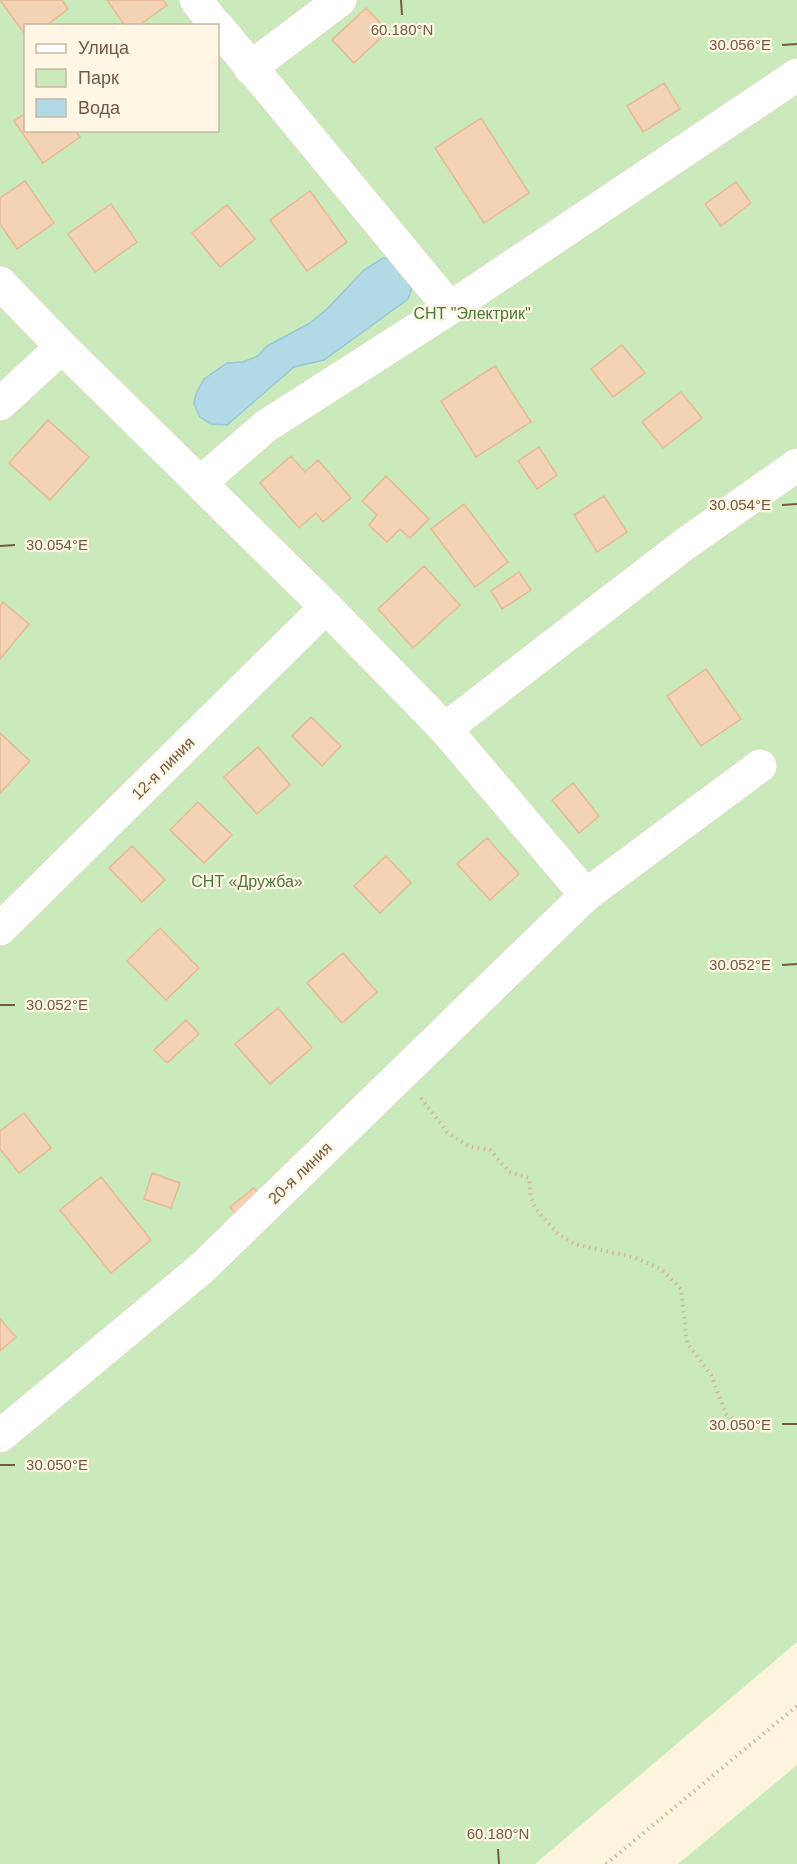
<svg xmlns="http://www.w3.org/2000/svg" width="797" height="1864" font-family="Arial,sans-serif">
<rect width="100%" height="100%" fill="#fdf4de"/>
<!-- green -->
<path fill="#caeabc" fill-rule="evenodd" d="M0 0H797V1642L535 1864H0ZM26 26H218V130H26Z
M797 1765V1864H678Z"/>
<!-- water -->
<path fill="#b2dae6" stroke="#98c8d8" stroke-width="1.5" d="M383 258 393 259 412 288 408 299 324 360 294 367 227 425 211 424 200 417 194 404 196 394 204 379 227 363 243 362 258 356 267 346 310 323 328 308 364 270Z"/>
<!-- building -->
<path fill="#f3d3b4" stroke="#e6bb94" stroke-width="1.5" d="M0 0H62L68 9 46 26H26V36Z
M107 0H163L167 5 138 26H125Z
M366 8 388 31 354 63 332 40Z
M664 83 680 109 643 132 627 106Z
M26 113V130H75L80 137 43 163 14 121Z
M481 118 529 193 484 223 435 148Z
M25 181 54 223 17 249 0 224V198Z
M736 182 751 203 721 226 705 204Z
M310 191 347 242 307 271 270 220Z
M111 204 137 242 95 272 68 234Z
M227 205 255 239 220 267 192 233Z
M622 345 645 373 613 397 591 369Z
M495 366 531 422 476 457 441 401Z
M681 392 702 418 663 448 642 422Z
M48 420 89 457 50 500 9 463Z
M539 447 557 475 537 489 518 461Z
M291 456 305 472 318 460 351 498 323 522 316 513 299 528 260 483Z
M386 476 429 519 410 538 400 529 387 542 369 525 377 515 362 501Z
M604 496 627 532 597 552 574 515Z
M464 504 508 562 475 587 431 529Z
M424 566 460 605 413 648 378 609Z
M519 572 531 590 502 609 491 591Z
M3 602 29 624 0 659V606Z
M706 669 741 719 701 746 667 696Z
M311 717 341 746 322 766 292 736Z
M0 733 30 761 0 793Z
M258 747 290 785 257 814 224 777Z
M573 783 599 816 579 833 552 800Z
M198 802 232 835 204 863 170 830Z
M487 838 519 874 490 900 457 864Z
M132 846 165 880 142 902 109 868Z
M386 856 411 883 380 913 354 886Z
M160 928 199 968 166 1000 127 961Z
M343 953 377 992 342 1023 307 983Z
M278 1008 312 1048 270 1084 235 1044Z
M186 1020 199 1034 167 1063 154 1050Z
M24 1113 51 1148 19 1173 0 1149V1131Z
M152 1173 180 1183 171 1208 144 1199Z
M101 1177 151 1240 111 1273 60 1210Z
M254 1188 261 1197 238 1216 230 1207Z
M0 1319 16 1337 0 1351Z"/>
<g fill="none" stroke-linecap="round" stroke-linejoin="round">
<!-- street casing -->
<g stroke="#e1d0ba" stroke-width="34">
<path id="street" d="M196 0 216 26
M218 27 450 308 797 75
M250 68 340 0
M0 283 62 347 326 607 445 729 586 895
M0 404 62 347
M200 483 266 426 450 308
M445 729 685 544 797 465
M0 929 326 607
M0 1436 202 1268 586 895 760 766"/>
</g>
<!-- path -->
<path stroke="#d7b798" stroke-width="4" stroke-dasharray="1.5 4.5" stroke-linecap="butt" d="M421 1098 447 1132 470 1147 490 1150 509 1172 529 1178 531 1198 536 1209 558 1234 574 1244 633 1257 661 1269 681 1289 687 1343 711 1375 726 1414 736 1421
M606 1864 797 1706"/>
<!-- street -->
<use href="#street" stroke="#fff" stroke-width="33"/>
</g>
<!-- ticks -->
<path fill="none" stroke="#735a45" stroke-width="2" d="M401 0 402 15M782 45 797 44M782 505 797 504M0 546 15 545M782 965 797 964M0 1005H15M782 1424H797M0 1465H15M498 1849 499 1864"/>
<g text-anchor="middle" dominant-baseline="central" stroke-width="4.5" stroke-linejoin="round" paint-order="stroke">
<!-- park labels -->
<g font-size="16" fill="#49793d" stroke="#fff7e4">
<text x="472" y="313">СНТ "Электрик"</text>
<text x="247" y="881">СНТ «Дружба»</text>
</g>
<!-- street labels -->
<g font-size="16" fill="#735a45" stroke="#fff7e4">
<text transform="translate(163 768) rotate(-45)">12-я линия</text>
<text transform="translate(300 1173) rotate(-44)">20-я линия</text>
</g>
</g>
<g font-size="15" text-anchor="middle" fill="#735a45" stroke="#fff7e4" stroke-width="4.5" stroke-linejoin="round" paint-order="stroke">
<text x="402" y="35">60.180°N</text>
<text x="740" y="50">30.056°E</text>
<text x="740" y="510">30.054°E</text>
<text x="57" y="550">30.054°E</text>
<text x="740" y="970">30.052°E</text>
<text x="57" y="1010">30.052°E</text>
<text x="740" y="1430">30.050°E</text>
<text x="57" y="1470">30.050°E</text>
<text x="498" y="1839">60.180°N</text>
</g>
<!-- legend -->
<rect x="24" y="24" width="195" height="108" fill="#fff7e4" stroke="#c7b8a4" stroke-width="1.5"/>
<rect x="36" y="44" width="30" height="9" fill="#ffffff" stroke="#c7b8a4" stroke-width="1.5"/>
<text x="78" y="54" font-size="18" fill="#735a45">Улица</text>
<rect x="36" y="69" width="30" height="18" fill="#caeabc" stroke="#c7b8a4" stroke-width="1.5"/>
<text x="78" y="84" font-size="18" fill="#735a45">Парк</text>
<rect x="36" y="99" width="30" height="18" fill="#b2dae6" stroke="#c7b8a4" stroke-width="1.5"/>
<text x="78" y="114" font-size="18" fill="#735a45">Вода</text>
</svg>
